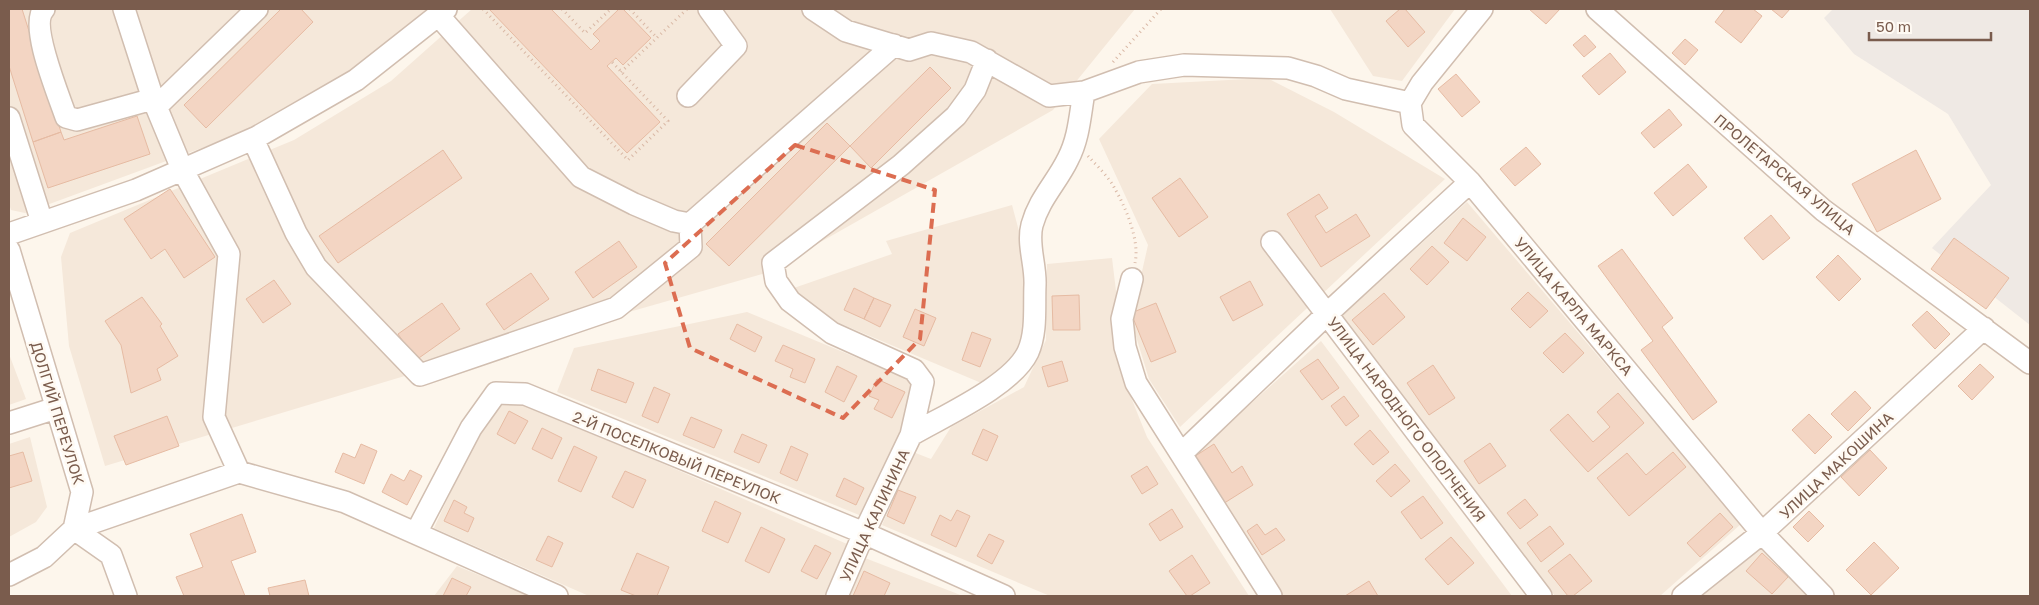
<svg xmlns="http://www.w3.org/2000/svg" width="2039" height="605" font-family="'Golos Text',sans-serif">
<rect width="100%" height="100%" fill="#fdf6ec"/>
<!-- residential -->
<path fill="#f5e8da" d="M9 9H434L352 77 259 127 25 213 11 210 9 204Z
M472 9H1135L1053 110 766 273 418 372 105 466 69 346 61 257 70 233 294 140 391 81Z
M1330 9H1455L1402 81 1373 76Z
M1267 78 1334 112 1445 179 1180 427 1149 379 1131 320 1148 245 1099 139 1152 84Z
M1467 202 1741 524 1660 596H1555L1341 317Z
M1012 205 1027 261 1023 350 986 385 820 315 791 289 892 254 886 241Z
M1112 258 1128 390 1147 437 1249 596H1050L882 525 913 452 931 459 951 427 1024 387 1046 340 1047 264Z
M747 312 915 382 906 432 864 517 557 392 574 348Z
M1321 341 1512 596H1283L1193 455Z
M9 354 26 399 9 405Z
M504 401 528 405 847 544 826 596H589L434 528 470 450Z
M30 437 47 507 36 522 9 537V444Z
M1762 544 1812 596H1697Z
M865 558 963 596H848Z
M457 566 530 596H434Z"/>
<!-- industrial -->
<path fill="#efe9e4" d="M1833 9H2030V325L1932 248 1991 185 1948 114 1854 54 1824 18Z"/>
<!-- building -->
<path fill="#f3d5c3" stroke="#e6bba3" d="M9 9H22L61 132 33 142 9 66Z
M281 9H301L313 22 206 128 184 105Z
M489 9H551L591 50 600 41 593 34 619 9H623L651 38 623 65 616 58 607 66 660 122 627 153Z
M1400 9H1405L1425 32 1408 47 1386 21Z
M1529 9H1560L1546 24Z
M1725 9H1753L1762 16 1741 43 1715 22Z
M1771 9H1790L1782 18Z
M1585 35 1596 47 1584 57 1573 45Z
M1685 39 1698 50 1685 65 1672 53Z
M1610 53 1626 72 1599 95 1582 76Z
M930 67 951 88 871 168 850 146Z
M1456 74 1480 102 1462 117 1438 89Z
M1669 109 1682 125 1654 148 1641 133Z
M137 116 150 154 48 188 33 142 61 132 64 140Z
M827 123 850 146 729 266 706 244Z
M1526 147 1541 164 1515 186 1500 169Z
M443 150 462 178 338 263 319 236Z
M1916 150 1941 199 1877 232 1852 184Z
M1688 164 1707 187 1673 216 1654 193Z
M1180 178 1208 217 1179 237 1152 198Z
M170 189 215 257 184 278 165 249 151 259 124 219Z
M1319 194 1328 208 1315 216 1326 233 1356 214 1370 236 1321 267 1287 214Z
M1771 215 1790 238 1763 260 1744 238Z
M1463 218 1486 237 1467 261 1444 243Z
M1954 238 2009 278 1986 309 1931 269Z
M619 241 637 267 593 298 575 272Z
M1432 246 1449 262 1427 285 1410 269Z
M1622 249 1673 318 1662 327 1717 402 1693 420 1641 350 1653 341 1598 266Z
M1838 255 1861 279 1839 301 1816 277Z
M531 273 549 299 504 330 486 304Z
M274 280 291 304 263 323 246 299Z
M1250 281 1263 305 1233 321 1220 297Z
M854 288 874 298 864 319 844 310Z
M1528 292 1548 311 1530 328 1511 309Z
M1384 293 1405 317 1373 345 1352 320Z
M1079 295 1080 330H1053L1052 296Z
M142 297 162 324 160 326 178 356 157 369 161 380 131 393 121 345 105 321Z
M874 298 891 305 880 327 864 319Z
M442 303 460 329 416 360 398 334Z
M1156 303 1176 352 1151 362 1131 313Z
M915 309 936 318 924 346 903 337Z
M1927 311 1950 334 1935 349 1912 325Z
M737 324 762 337 755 352 730 339Z
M972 332 991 339 980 367 962 360Z
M1565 333 1584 353 1563 373 1543 353Z
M783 345 815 359 805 383 790 377 793 369 775 361Z
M1318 359 1339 388 1322 400 1300 371Z
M1062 361 1068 381 1048 387 1042 367Z
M1980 364 1994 377 1972 400 1958 386Z
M1433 365 1455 398 1429 415 1407 383Z
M837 366 857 376 844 402 825 392Z
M598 369 634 383 626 403 591 390Z
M877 379 905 392 892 418 874 409 879 400 869 396Z
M654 387 670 394 658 423 642 416Z
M1855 391 1871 408 1848 431 1831 414Z
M1618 393 1644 423 1588 472 1550 430 1568 414 1593 442 1610 427 1597 412Z
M1344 396 1359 416 1346 426 1331 406Z
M509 411 528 421 515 444 497 434Z
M1809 414 1832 437 1815 454 1792 430Z
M167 416 179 446 126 465 114 436Z
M691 417 722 430 714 448 683 435Z
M542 428 562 438 552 459 532 449Z
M983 429 998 436 987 461 972 454Z
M1370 430 1389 452 1373 465 1354 444Z
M742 434 767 445 759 463 734 452Z
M1490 443 1506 466 1479 484 1464 461Z
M361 444 377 451 364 484 335 472 343 453 355 458Z
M1214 444 1232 473 1242 466 1253 485 1218 507 1189 460Z
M574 446 597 457 581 492 558 481Z
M791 446 808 454 797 481 780 473Z
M1870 450 1887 468 1859 496 1841 477Z
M23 452 32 481 9 488V456Z
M1673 452 1686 467 1629 516 1597 478 1627 453 1646 475Z
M1395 464 1410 481 1391 497 1376 481Z
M1147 466 1158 484 1142 494 1131 476Z
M410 470 422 476 407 505 382 492 391 474 404 481Z
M625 471 646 480 633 508 612 497Z
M844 478 864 488 856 505 836 496Z
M898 490 916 497 904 524 887 516Z
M1423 496 1443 523 1421 539 1401 512Z
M1525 499 1538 515 1520 529 1507 513Z
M454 500 467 507 464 513 474 518 468 532 444 521Z
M715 501 741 513 728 543 702 531Z
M1172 509 1183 527 1160 541 1149 524Z
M957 510 970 516 956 547 931 535 940 515 951 521Z
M1809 511 1824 526 1808 542 1793 527Z
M1720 513 1733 527 1700 557 1687 543Z
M242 514 256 552 231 561 245 596H184L176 577 203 567 190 534Z
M1257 524 1265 535 1276 528 1285 540 1262 555 1247 531Z
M1550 526 1564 544 1541 562 1527 543Z
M761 527 785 539 769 573 745 561Z
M989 534 1004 541 992 564 977 556Z
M548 536 563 543 552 567 536 560Z
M1451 537 1474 563 1448 585 1425 559Z
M1874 542 1899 568 1871 595 1846 570Z
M815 545 831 553 817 579 801 571Z
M637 553 669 567 657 596H636L621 590Z
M1762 553 1788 577 1772 594 1746 571Z
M1570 554 1592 581 1573 596H1568L1548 571Z
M1192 555 1210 583 1190 596H1187L1169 571Z
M864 571 890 583 884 596H853Z
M452 578 471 587 466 596H443Z
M305 580 309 596H270L268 588Z
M1369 581 1378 596H1345Z"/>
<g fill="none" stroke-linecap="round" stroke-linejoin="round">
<!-- minor casing -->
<g stroke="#d1beb0" stroke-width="24">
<path id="minor" d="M44 9C29 25 59 96 66 117L77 120 153 99
M124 9 153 99 182 169 229 254 214 417 239 472
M813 9 846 31 909 50 931 43 971 52 1049 96 1084 92 1139 72 1184 65 1288 68 1316 76 1346 89 1410 103
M1482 9 1422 83 1410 103 1413 125 1470 182 1762 533 1823 596
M1597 9 1823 210 2030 363
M438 15 581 177 634 204 674 221 690 224 894 45
M688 96 736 46 709 9
M156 107 257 9
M9 118 42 222
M253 139 296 233 316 267 420 375 616 308 691 247 690 224
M9 234 136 190 257 137 356 80 446 9
M1272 242 1541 596
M9 250 82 492 74 529 44 557 9 575
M1132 279 1122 319 1125 347 1136 383 1271 596
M9 423 56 408
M911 435C943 416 1012 386 1028 352 1037 332 1034 307 1035 285 1036 265 1027 244 1032 225 1039 199 1057 182 1068 159 1079 138 1080 115 1084 92
M1182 453 1328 313 1470 182
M239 472 345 502 557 596
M74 529 239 472
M74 529 111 555 126 596
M416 533 471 428 496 393 525 394 864 533 1004 596
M837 596 864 533 911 435 923 382 914 370 832 333 790 301 776 281 773 263 901 165 956 116 975 90 987 60
M1683 596 1762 533 1984 328"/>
</g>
<!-- path -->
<path stroke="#d9b8a5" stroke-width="3" stroke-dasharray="1 4" stroke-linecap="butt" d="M483 9 628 160 668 121 612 62
M562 9 585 33 611 9
M630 9 657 38
M1113 62 1161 9
M621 72 687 9
M1088 156C1097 166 1109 177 1115 189 1126 208 1140 241 1135 263"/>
<!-- minor -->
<use href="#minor" stroke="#fff" stroke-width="21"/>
</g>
<!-- marked area -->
<path fill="none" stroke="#dc6d51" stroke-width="4" stroke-dasharray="10 6" stroke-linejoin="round" d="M795 145 935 190 920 339 843 418 690 348 665 263Z"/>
<g text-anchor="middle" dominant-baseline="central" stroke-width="5" stroke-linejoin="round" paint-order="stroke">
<!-- street labels -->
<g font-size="15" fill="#7a5c4d" stroke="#fffaf3">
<text transform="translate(1785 174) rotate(40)">ПРОЛЕТАРСКАЯ УЛИЦА</text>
<text transform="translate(1574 306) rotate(50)">УЛИЦА КАРЛА МАРКСА</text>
<text transform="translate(58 413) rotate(73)">ДОЛГИЙ ПЕРЕУЛОК</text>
<text transform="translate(1407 419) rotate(53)">УЛИЦА НАРОДНОГО ОПОЛЧЕНИЯ</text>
<text transform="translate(677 457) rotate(22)">2-Й ПОСЕЛКОВЫЙ ПЕРЕУЛОК</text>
<text transform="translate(1836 465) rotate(-43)">УЛИЦА МАКОШИНА</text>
<text transform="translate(874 515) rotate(-65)">УЛИЦА КАЛИНИНА</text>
</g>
</g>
<!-- border -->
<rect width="2039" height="605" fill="none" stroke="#7a5c4d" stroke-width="20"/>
<!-- scale -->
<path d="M1869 32v8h122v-8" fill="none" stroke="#7a5c4d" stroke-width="2.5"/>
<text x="1876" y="32" font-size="15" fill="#7a5c4d" stroke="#fffaf3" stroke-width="4" paint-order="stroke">50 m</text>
</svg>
